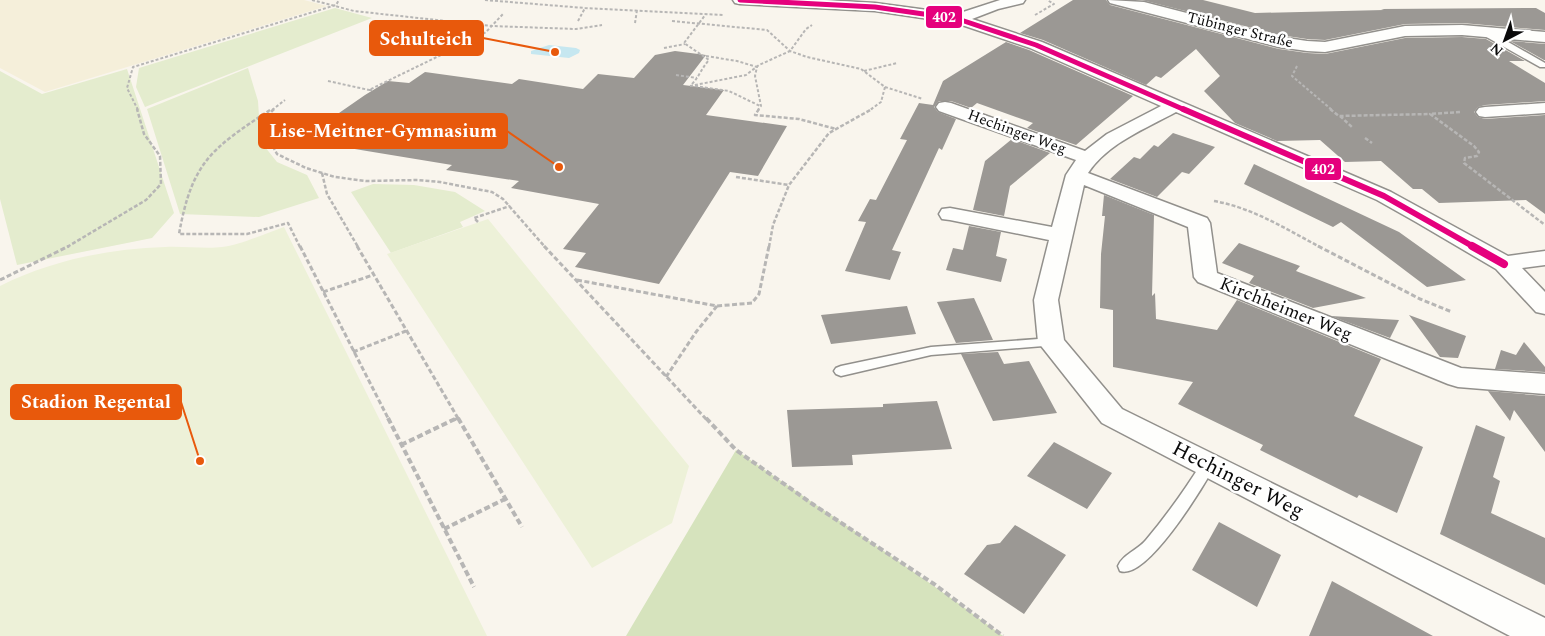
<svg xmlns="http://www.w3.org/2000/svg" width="1545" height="636" font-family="Spectral,serif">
<rect width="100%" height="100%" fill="#f9f5ed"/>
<!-- farmland -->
<path fill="#f5efda" d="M0 0H304L327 6 45 92 0 68Z"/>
<!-- green -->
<path fill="#e4ecce" d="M335 8 372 18 145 107 136 87 139 68Z
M248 68 258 101 260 132 265 147 277 162 307 175 319 198 259 217 180 214 147 109Z
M127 69 174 213 152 238 17 265 0 199V71L42 94Z
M373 184 414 185 455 192 485 211 460 222 463 227 391 253 351 192Z"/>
<!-- forest -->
<path fill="#d6e3bd" d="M736 450C825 512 916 571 1003 636H626Z"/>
<!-- pitch -->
<path fill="#edf1d8" d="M488 219 689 466 672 523 592 568 387 254Z
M284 227 487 636H0V286C52 260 108 249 165 247 183 246 206 249 222 247 240 245 267 233 284 227Z"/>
<!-- water -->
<path fill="#c6e7f0" d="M549 45 576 48 580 50 579 53 569 58 531 54V51Z"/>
<!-- building -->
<path fill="#9b9894" d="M1073 0H1106L1110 5 1279 49 1307 53 1325 54 1405 38 1462 37 1486 39 1525 61H1509L1545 83V101L1485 105 1478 107 1474 112 1478 117 1485 119 1545 115V214L1526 200 1439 203 1422 189H1413L1381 161 1345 162 1320 140 1277 141 1235 123 1204 91 1220 76 1196 49 1161 78 1156 76 1146 85 1043 40 1020 33Z
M1142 0H1203L1255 13 1384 10 1381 9 1536 8 1545 13V30L1462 23 1405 24 1325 40 1307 39 1280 35Z
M1510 41 1545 44V60H1544Z
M1006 42 1029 50 1133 96 1076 145 1027 128 1033 123 977 103 971 108 951 101H939L934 107 938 112 956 119 942 150 939 148 892 250 901 252 890 280 845 271 866 222 858 221 870 199 876 200 907 140 900 139 919 103 933 105 943 81Z
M675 51 706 55 683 85 724 90 706 115 787 126 758 176 730 172 659 284 575 267 586 253 563 249 599 204 511 188 519 181 446 170 452 165 300 140 365 95 388 81 409 83 425 72 512 84 519 79 583 89 598 74 634 78 655 55Z
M1173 133 1215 147 1189 174 1182 172 1157 197 1110 179 1134 157 1140 159 1154 145 1158 147Z
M1012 139 1050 153 1010 186 1004 216 973 210 985 161Z
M1254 164 1399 232 1466 280 1427 287 1341 222 1333 227 1244 184Z
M1104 195 1154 215 1152 296 1155 293 1156 319 1217 330 1237 300 1381 359 1354 416 1423 447 1397 513 1359 495 1357 498 1260 450 1263 445 1178 404 1193 382 1113 367V310L1100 308 1101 254 1105 216H1102Z
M969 226 1001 232 996 256 1007 259 1001 282 946 270 953 248 963 250Z
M1239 243 1300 266 1296 271 1366 298 1313 308 1249 283 1254 276 1222 263Z
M974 298 993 340 956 343 937 302Z
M907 306 916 334 831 344 821 315Z
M1409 315 1466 336 1458 358 1440 357Z
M1331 316 1399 320 1390 338Z
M1524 342 1545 367V372L1495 369 1501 350 1516 355Z
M998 352 1004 364 1029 361 1057 413 993 421 961 354Z
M1488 391 1545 396V452L1514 410 1510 421Z
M937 401 952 449 852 455 853 465 792 467 787 410 883 407V404Z
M1476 425 1505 437 1493 477 1500 481 1491 513 1545 538V585L1440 534Z
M1054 442 1112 473 1087 509 1027 476Z
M1219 522 1281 555 1257 607 1192 570Z
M1015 525 1066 555 1024 614 964 574 987 545 1000 543Z
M1332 581 1433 636H1309Z"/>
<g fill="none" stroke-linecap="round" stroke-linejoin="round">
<!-- lane casing -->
<g stroke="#92908c" stroke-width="3">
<path id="lane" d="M1483 31H1489L1545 63V67H1540L1483 35Z
M1051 338 1057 342 1056 345 931 355 841 376 836 374 834 371 836 368 841 366 931 347Z
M1208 459 1213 461 1215 465 1213 469C1201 490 1146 581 1120 571L1118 566C1123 554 1138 550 1146 540 1167 515 1186 488 1203 461Z"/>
</g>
<!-- street casing -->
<g stroke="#92908c" stroke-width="3">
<path id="street" d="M733 0H824L875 3 957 14 1000 0H1025L1023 3 998 9 972 19 1042 42 1391 192 1508 256 1545 251V265L1522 268 1545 292V314L1536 312 1496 269 1416 222 1377 200 1176 112C1145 129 1108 143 1088 173L1207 218 1210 223 1217 273 1461 368 1545 374V394L1458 387 1448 384 1198 282 1194 277 1188 227 1084 185 1058 300 1064 340 1122 409 1545 618V636H1510L1102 423 1038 342 1034 300 1049 240 950 220 942 219 939 214 942 209 950 208 1052 227 1066 175 1076 160 939 111 936 107 939 103 945 102 951 103 1085 151 1107 134 1161 106 1030 48 956 23 875 11 740 4 735 3Z
M1108 0 1144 2 1280 37 1307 41 1325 42 1405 26 1462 25 1545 32V42L1462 35 1405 36 1325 52 1307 51 1279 47 1110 3Z
M1545 103V113L1485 117 1479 116 1476 112 1479 108 1485 107Z"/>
</g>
<!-- path-far3 -->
<path stroke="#b7b6b5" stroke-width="2" stroke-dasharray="3 2" stroke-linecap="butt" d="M312 0 354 11 492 26 576 29 602 25
M485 0 585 8 724 15
M1035 15 1054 4 1047 0
M578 21 585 8
M672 21 767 30 790 51 807 57 861 69 885 87 881 102 870 110
M635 23 637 10
M664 48 685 44
M706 56 737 61 757 67 755 76 761 106 758 110
M1297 66 1292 76 1332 110
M864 71 897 63
M676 75 697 78
M328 81 369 90
M692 84C699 77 701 69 709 60L684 43 706 14
M690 86 746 75 759 65 790 51 806 29 812 25
M695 86 729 91 760 106
M885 87 923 99
M372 90H369L478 37 486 32 503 14
M138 110 127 88 133 67 336 5 339 0
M272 110 285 100"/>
<!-- path-far2 -->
<path stroke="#b7b6b5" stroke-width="2.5" stroke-dasharray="4 2" stroke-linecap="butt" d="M274 109 267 116 265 124 268 137 277 154 306 168 335 177 366 181 418 180 440 182 492 192 503 199 545 247
M759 109 755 115 799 119 836 129
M1330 109 1339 116 1430 114
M270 110C211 149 192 162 179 234H247L288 223 300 247
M1460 112 1430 114 1474 146 1479 152 1477 156 1465 158 1464 163 1545 225
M1340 116 1352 127
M268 137 291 131 310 133
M1365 138 1372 143
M322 173 327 194 358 247
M736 177 789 185
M1214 201C1253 208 1286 229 1320 247
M478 222 474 218 510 206
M67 247 146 200 161 184 160 156 144 134 137 109
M769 247 773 225 789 185 829 133 872 109"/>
<!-- path-far1 -->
<path stroke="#b7b6b5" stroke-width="3" stroke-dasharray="5 2.5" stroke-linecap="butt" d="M300 246 389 420
M357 246 459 420
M544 246 707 420
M1318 246 1420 299 1452 312
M0 280 69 246
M577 280 717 306 752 303 759 294 769 246
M323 292 373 275
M353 352 406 331
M666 377 696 332 717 306
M454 420 458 418"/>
<!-- path -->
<path stroke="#b7b6b5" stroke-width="4" stroke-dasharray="6 3" stroke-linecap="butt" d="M388 418 474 587
M458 418 522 527
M706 418 736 450 814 505 934 584 1003 636
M401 445 457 418
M444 529 505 499"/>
<!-- lane -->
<use href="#lane" fill="#fefefc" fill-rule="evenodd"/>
<!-- street -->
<use href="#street" fill="#fefefc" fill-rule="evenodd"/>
<!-- bus-1-far2 casing -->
<g stroke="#fff" stroke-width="8">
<path id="bus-1-far2" d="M740 0 875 7 958 19 1036 45 1185 110"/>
</g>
<!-- bus-1-far1 casing -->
<g stroke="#fff" stroke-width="9">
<path id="bus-1-far1" d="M1183 109 1384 196 1474 247"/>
</g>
<!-- bus-1 casing -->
<g stroke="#fff" stroke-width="11">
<path id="bus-1" d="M1472 246 1504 264"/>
</g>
<!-- bus-1-far2 -->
<use href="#bus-1-far2" stroke="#e5007d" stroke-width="5"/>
<!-- bus-1-far1 -->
<use href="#bus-1-far1" stroke="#e5007d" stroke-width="6"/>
<!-- bus-1 -->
<use href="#bus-1" stroke="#e5007d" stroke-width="8"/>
</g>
<g text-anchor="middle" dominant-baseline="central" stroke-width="5" stroke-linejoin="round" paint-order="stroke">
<!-- far-street labels -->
<g font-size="15" fill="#0a0a0a" stroke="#fff">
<text transform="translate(1240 30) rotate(14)">Tübinger Straße</text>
<text transform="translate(1017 132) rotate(20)">Hechinger Weg</text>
</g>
<!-- street labels -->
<g font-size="18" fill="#0a0a0a" stroke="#fff">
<text transform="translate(1286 309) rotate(22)">Kirchheimer Weg</text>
</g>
<!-- near-street labels -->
<g font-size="21" fill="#0a0a0a" stroke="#fff">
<text transform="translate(1238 480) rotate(27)">Hechinger Weg</text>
</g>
</g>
<!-- callouts -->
<path fill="none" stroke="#e8590c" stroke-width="2" d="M555 52L483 38M559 167L507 131M200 461L181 402"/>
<g fill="#e8590c" stroke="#fff" stroke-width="2">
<circle cx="555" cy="52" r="5"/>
<circle cx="559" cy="167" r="5"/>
<circle cx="200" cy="461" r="5"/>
</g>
<g fill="#e8590c" stroke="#e8590c" stroke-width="2">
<rect x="370" y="21" width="113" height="34" rx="5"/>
<rect x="259" y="114" width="248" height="34" rx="5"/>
<rect x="11" y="385" width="170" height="34" rx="5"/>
</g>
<g font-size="19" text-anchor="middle" font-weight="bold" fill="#fff">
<text x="426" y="45">Schulteich</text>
<text x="383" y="137">Lise-Meitner-Gymnasium</text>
<text x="96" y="408">Stadion Regental</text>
</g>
<g stroke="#fff" stroke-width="2">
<rect x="925" y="5" width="38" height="24" rx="5" fill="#e5007d"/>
<rect x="1304" y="157" width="38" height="24" rx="5" fill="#e5007d"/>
</g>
<g font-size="14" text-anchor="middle" font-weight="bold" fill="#fff">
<text x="944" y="22">402</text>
<text x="1323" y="174">402</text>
</g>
<!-- north arrow -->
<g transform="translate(1505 40) rotate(221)" stroke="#ffffff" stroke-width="4" paint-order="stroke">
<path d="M0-4L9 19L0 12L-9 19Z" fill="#0a0a0a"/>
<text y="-8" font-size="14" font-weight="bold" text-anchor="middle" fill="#0a0a0a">N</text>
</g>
</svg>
